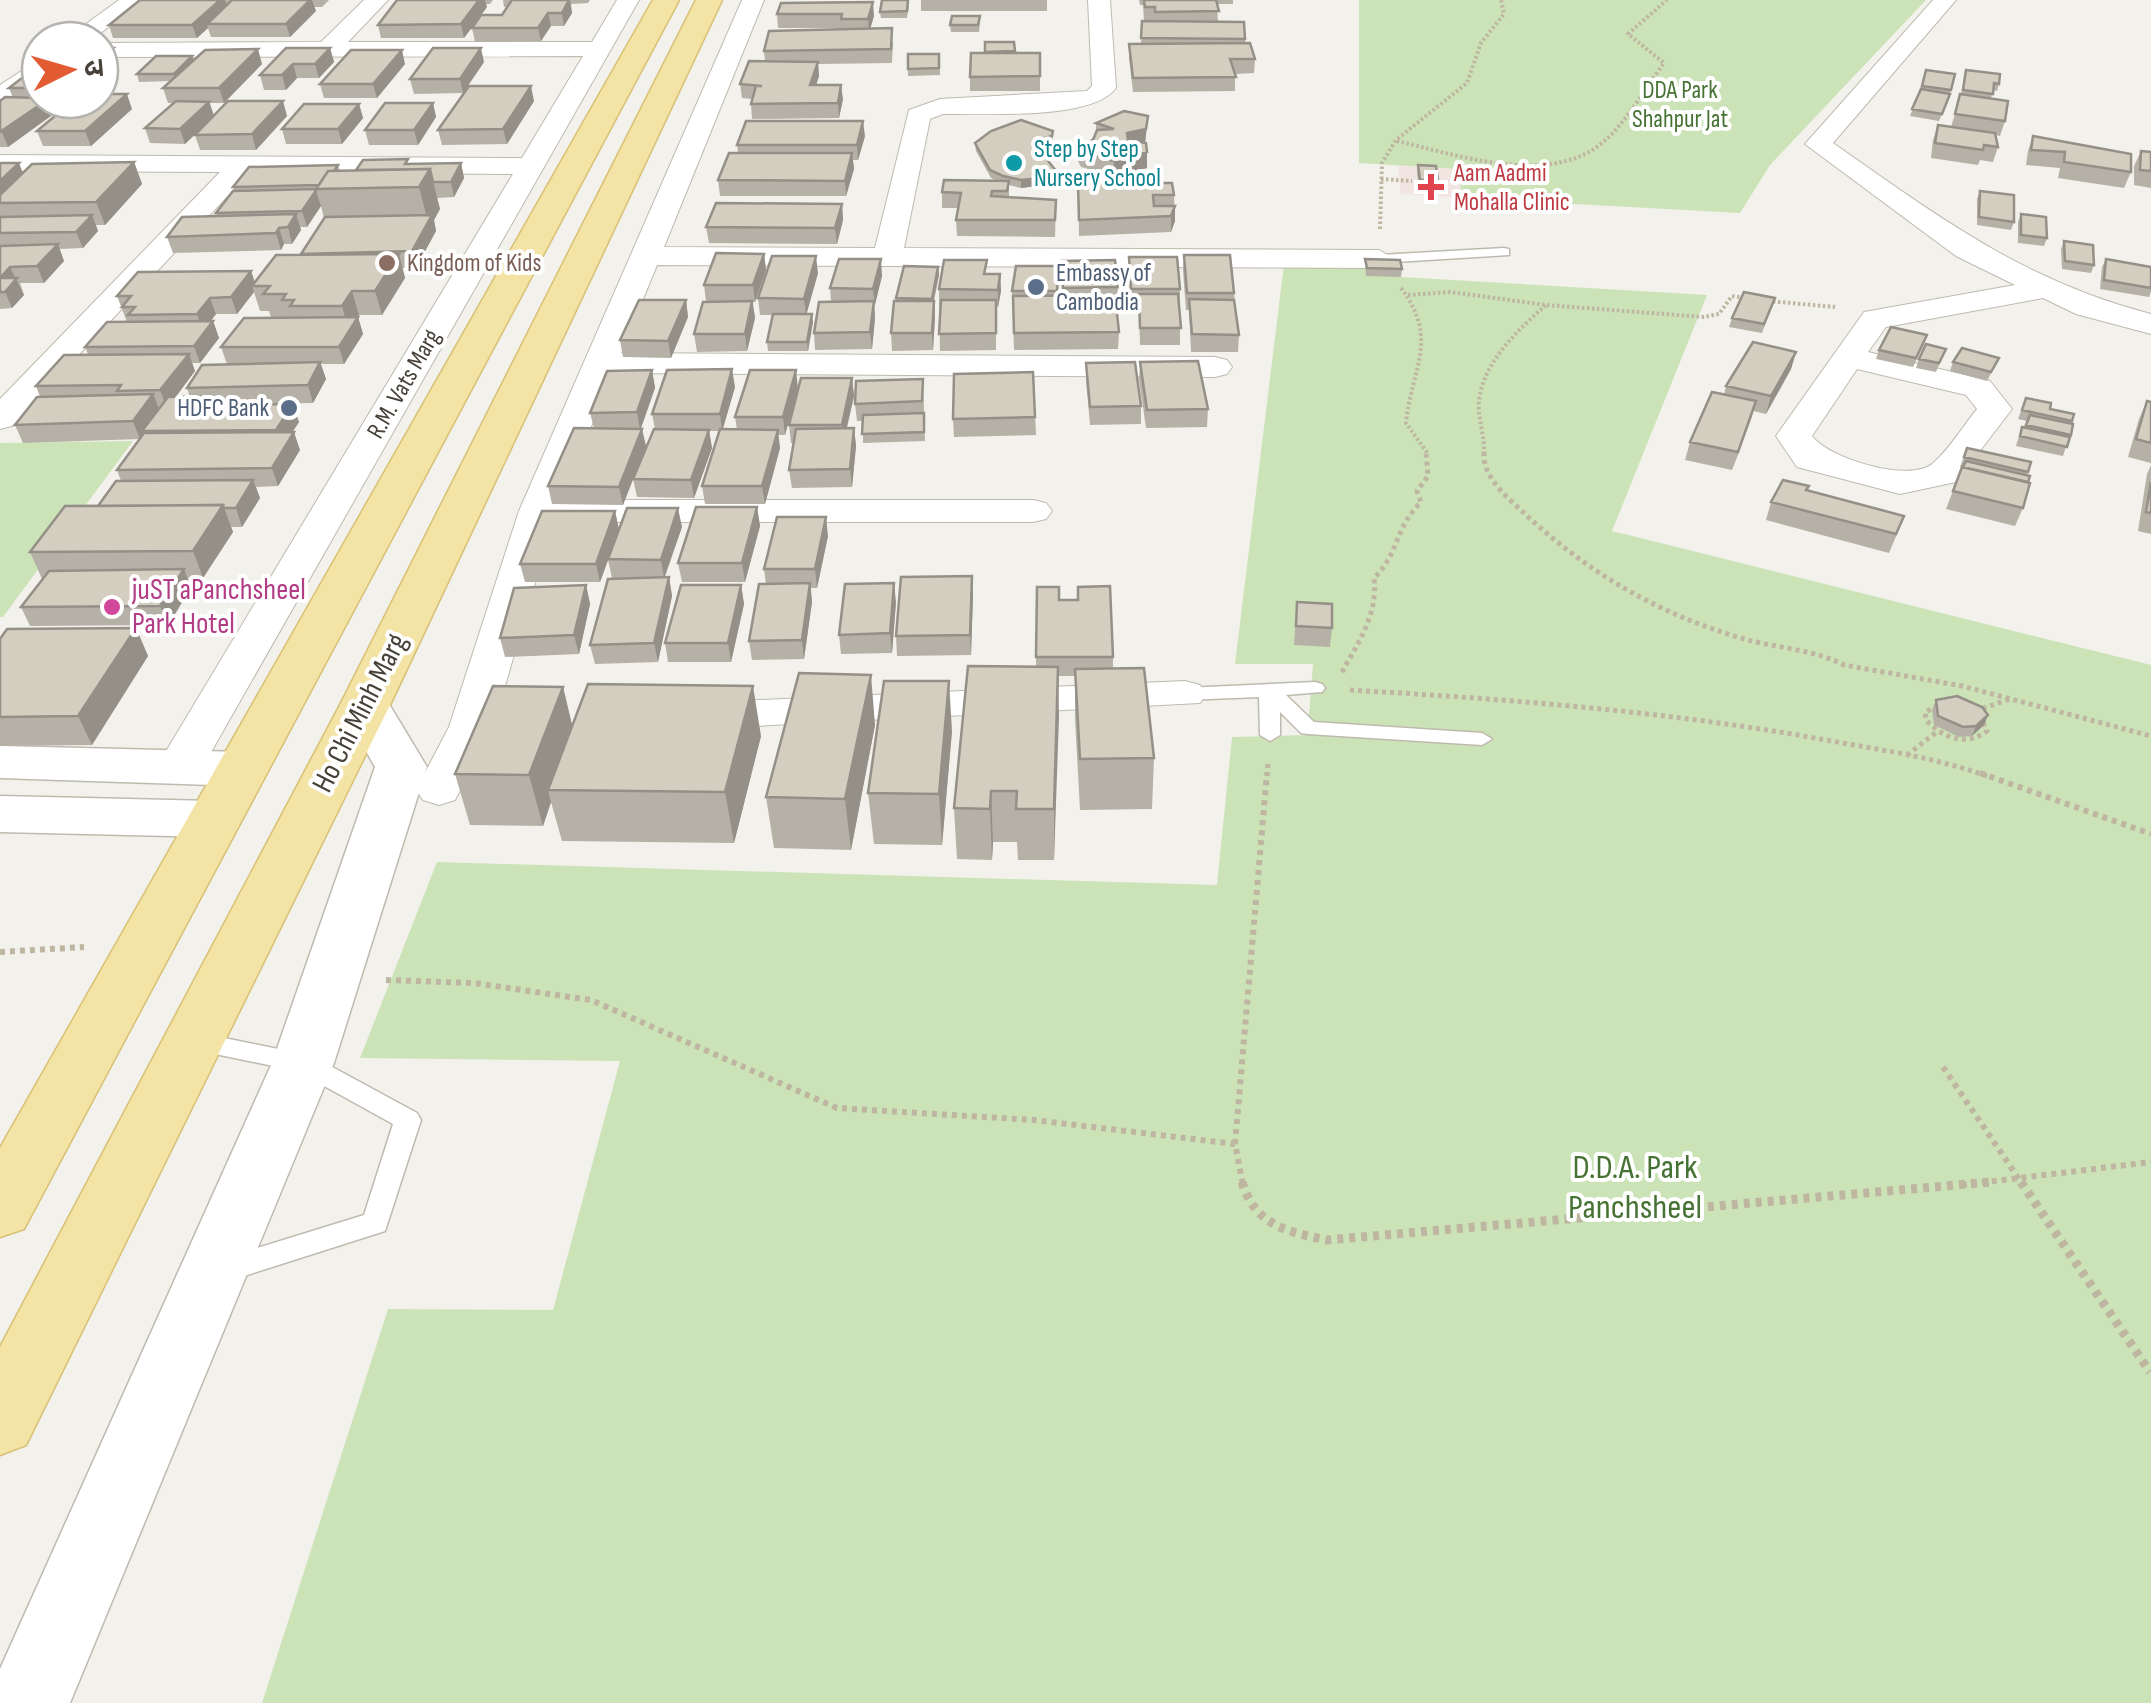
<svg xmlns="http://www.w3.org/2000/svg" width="2151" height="1703" font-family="'Sofia Sans Condensed','Noto Sans Devanagari',sans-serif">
<rect width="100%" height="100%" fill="#f3f1eb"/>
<!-- medical -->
<path fill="#f2e4e0" d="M1398 166 1458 169 1463 198 1401 194Z"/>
<!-- green -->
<path fill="#cce3b8" d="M1359 0H1926L1770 165 1740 213 1463 198 1457 169 1359 163Z
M1284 264 1399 268 1401 277 1707 295 1612 531 2151 665V1703H262L388 1309 553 1310 620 1061 360 1058 437 862 1217 885 1232 737 1306 735 1308 728 1313 664H1235Z
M133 441 3 617H0V443Z"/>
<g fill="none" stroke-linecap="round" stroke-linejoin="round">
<!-- service casing -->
<g stroke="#bebaae" stroke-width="3">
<path id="service" d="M1504 248 1509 249V255L1379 263 1372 259 1379 255Z
M1315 682 1322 684 1325 688 1322 692 1286 695 1314 722 1482 733 1492 739 1482 745 1308 734 1301 733 1280 712V735L1270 741 1260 735 1259 697 1185 700 1175 694 1185 688Z
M195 1032 312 1056 417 1113 421 1120 385 1231 222 1283 212 1280 208 1271 212 1262 364 1215 393 1124 297 1071 186 1048 182 1041 186 1034Z"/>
</g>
<!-- minor casing -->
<g stroke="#bebaae" stroke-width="2">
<path id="minor" d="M119 0H145L91 40H64Z
M364 0H388L348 42H592L617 0H639L202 768 195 778 179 782 163 778 156 768 513 174 250 172 12 426 0 429V399L220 172 0 171V155L522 158 583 56 100 57V43L321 42Z
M742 0H764L664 247 875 248 909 110 940 99 1087 91 1092 86 1088 0H1110L1116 88C1092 121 984 113 943 114L930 119 904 248 1379 250 1394 259 1379 268 657 265 621 353 1215 357 1227 360 1232 367 1227 374 1215 377 613 373 561 500H1033L1046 503 1052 511 1046 519 1033 522H553L493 727 455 800 439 805 423 800 416 790 449 727 519 511Z
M1933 0H1956L1833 143C1939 217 2023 281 2151 314V334L2076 314 2043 298 1886 327 1868 352 1990 381 2012 409 1956 482 1900 494 1797 467 1776 436 1864 312 2015 285 1956 256 1805 144ZM1857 369 1966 395 1977 409C1963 426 1949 450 1932 464 1908 483 1828 458 1812 436Z
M40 59V78L0 104V85Z
M1185 681 1200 685 1206 694 1200 703 694 729 679 725 672 716 679 707 694 703Z"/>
</g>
<!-- tertiary casing -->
<g stroke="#bebaae" stroke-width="3">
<path id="tertiary" d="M365 690 383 694 427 767 334 1063 70 1703H0V1669L272 1063 375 767 340 705 347 694Z
M0 746 243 752 261 757 269 769 261 781 243 786 0 778Z
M0 796 213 801 232 807 240 819 232 831 213 837 0 832Z"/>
</g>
<!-- primary casing -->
<g stroke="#d7c175" stroke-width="3">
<path id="primary" d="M653 0H679L24 1229 0 1237V1148Z
M696 0H722L390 705 26 1445 0 1455V1347L340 705Z"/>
</g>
<!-- path-far3 -->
<path stroke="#beb6a1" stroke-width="4" stroke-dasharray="2.5 2.5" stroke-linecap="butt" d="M1397 141C1453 154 1534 182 1589 152 1620 135 1643 91 1664 63L1628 34 1667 0
M1381 179 1412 181
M1380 229 1382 163 1396 140 1467 83 1481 43 1504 14 1501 0
M1401 288C1440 339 1411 370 1406 423L1428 454
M1408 295 1450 292 1546 305 1704 317 1719 314 1732 296 1746 298
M1768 301 1835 307
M1484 454C1485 436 1477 416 1479 400 1484 361 1519 329 1546 305"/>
<!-- path-far2 -->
<path stroke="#beb6a1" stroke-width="5" stroke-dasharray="4 4" stroke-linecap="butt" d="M1484 452C1482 477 1507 497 1524 513 1587 572 1658 614 1741 638 1774 648 1814 649 1844 665L1962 686 2151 736
M1342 672C1359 641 1378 615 1374 578 1401 551 1393 530 1421 502L1417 491 1428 476 1426 452
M1350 690C1507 699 1661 711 1815 738 1873 749 1931 756 1987 776
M1942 704 1980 715 1987 731C1966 747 1943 738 1926 720L1925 712Z
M1975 711 2010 699
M1907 755 1938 731
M1267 776 1268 762"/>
<!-- path-far1 -->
<path stroke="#beb6a1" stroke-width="6" stroke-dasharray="5 5" stroke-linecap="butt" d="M1980 773 2151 834
M0 952 84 947
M386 980 474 983 591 1000 837 1108 1034 1120 1235 1144 1243 1185
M1943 1067 2023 1185
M1235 1144 1267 773
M1962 1185 2151 1162"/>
<!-- path -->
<path stroke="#beb6a1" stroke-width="9" stroke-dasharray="6 6" stroke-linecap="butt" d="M1242 1182C1255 1225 1287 1232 1327 1240L1991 1182
M2021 1182 2150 1372"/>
<!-- service -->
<use href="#service" fill="#fff" fill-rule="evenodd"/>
<!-- minor -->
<use href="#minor" fill="#fff" fill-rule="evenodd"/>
<!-- tertiary -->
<use href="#tertiary" fill="#fff" fill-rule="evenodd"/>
<!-- primary -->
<use href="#primary" fill="#f3e3a4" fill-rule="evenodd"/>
</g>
<!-- wall -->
<path fill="#b6b1a6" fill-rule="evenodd" d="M140 0H329L322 7H314L316 11 290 37H211L208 28 197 38H113L109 25Z
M397 0H493L490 4H486L487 7 464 38H381L378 25Z
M503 0H590L588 3 571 4 572 13 564 26H551L541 41 475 42 472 28 502 15 507 7H504Z
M921 0H1047V11H921Z
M1139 0H1233V4H1217L1218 22 1245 39V43L1255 59 1254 73 1235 74V91L1133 92 1129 58V44H1141L1142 21H1144L1143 5H1140Z
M781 3 874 16 870 29 893 42 892 63 818 64 819 76 816 85 843 99 839 118 752 119 751 104 752 99 742 98 740 84 765 61 764 51 842 29 841 28H778L777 14Z
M909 5 907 18H881L880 12Z
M980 23 979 32H951L950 25Z
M985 42H1014L1015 53H1040V91H970V77L985 53Z
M330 48 334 62 319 78H297L286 90H264L260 75Z
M908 54H939L940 75 908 76Z
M192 56 194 60 262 64 224 103H210L214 116H287L256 150H200L195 135 201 128 185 144 150 143 145 128 174 103H168L163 88 171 81 139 82 137 74Z
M484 62 463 93 414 94 410 79Z
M40 64V100H100L132 109 91 146H43L37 131 71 102H51L55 113 8 147H0V101L13 98 9 88Z
M405 64 377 98H324L320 84Z
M1926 70 1955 74 1949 97 1939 121 1910 116 1919 93Z
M1966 70 1999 84 1997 91 1993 90 1991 98 2005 121 2000 136 1996 135 1998 147 1993 162 1980 160 1978 165 1931 158 1933 140 1938 125 1951 127 1961 94Z
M534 101 507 144 442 145 438 130Z
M433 103 436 117 418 145H369L365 130Z
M359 104 363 118 342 144H286L282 129Z
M1148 116 1145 143 1147 168 1114 176 1081 167 1078 161V146L1093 140 1096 132V123Z
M1053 131 1052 143 1049 144 1053 145V153L1043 154 1060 176V183L1021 188 1009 185V197L1056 200 1055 237 957 236 956 220 958 208H942V192L997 181 991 178 976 151 975 143Z
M865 136 858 160H853L854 169 846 196H720L718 180 738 153 737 145Z
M2033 136 2131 172 2124 188 2058 178 2060 168 2026 165 2028 151Z
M2141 151 2151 152V188L2134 185V166Z
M134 162 142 184 105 225H96L98 231 83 248 59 249 64 261 44 283H20L24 295 12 308 0 309V163L23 173Z
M461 163 464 178 454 197 437 198 440 209 434 220 436 231 416 268H402L405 278 382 315H359L358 317 363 334 344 364H321L326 379 313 403 253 404 299 422 292 432 300 450 278 486 256 487 260 498 242 527H231L233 532 203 578H188L191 588 168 625 30 626 21 607 42 579 30 552 98 506 121 481 117 470 140 439 23 443 15 425 40 397 36 386 88 354 85 347 127 322 117 296 251 271 255 283 301 255 324 218 321 206 307 227H300L301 230 292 244H284L281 250 173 253 167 237 217 216 216 213 234 191 233 187 338 165 340 171 356 170 409 164ZM254 292 260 311H269L271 317 221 347 227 364 187 388 190 397H176L195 371 192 363H200L219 338 213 321H211L216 314H237Z
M1418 165 1438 180 1437 188H1419L1417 173Z
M1078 183 1174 195 1175 221 1171 232 1079 236Z
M1980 191 2014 222 2011 230 1977 225V199Z
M842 204 843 220 837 244 709 243 706 227Z
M2021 214 2047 238 2044 246 2018 243V222Z
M2064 241 2094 265 2091 273 2062 269 2061 249Z
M764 254 766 270 755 302H753L755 318 747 351 697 352 694 334 706 301 704 285Z
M1184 255 1234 293 1239 335 1238 352H1191L1189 310H1186L1183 271Z
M1129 257 1180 289V345H1140L1139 306H1130Z
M1365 259 1402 269 1401 277 1366 276Z
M2106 259 2151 267V292L2149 297 2100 289 2102 267Z
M1061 261 1118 287V303H1116L1119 332 1118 349 1014 350 1012 291 1059 266 1057 296H1063Z
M938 267 939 275 934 301 935 317 933 350 892 351 891 333 896 298Z
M818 273 806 314 813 322 808 351H768L767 342 773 315H760L758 298Z
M988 274H1000L1001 291 998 307H996V350L940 351 939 289Z
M882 276 874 305 875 318 872 349 815 350 814 333 831 301 830 288Z
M1775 298 1762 333 1729 327 1732 318Z
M686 300 688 317 671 358 623 357 620 340Z
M1924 344 1913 367 1876 359 1879 350Z
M1946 349 1936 372 1916 368 1919 359Z
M1796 352 1791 369 1766 414 1753 411 1732 470 1685 460 1690 442 1724 395 1726 386Z
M1999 358 1987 381 1950 371 1953 362Z
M1140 362 1208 409 1207 427 1146 428 1139 379Z
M1086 363 1141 406V424L1090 425 1086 380Z
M652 370 655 388 641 429 646 446 623 505 552 504 548 486 594 428 590 413Z
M1033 372 1036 435 954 437 953 419Z
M852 378 854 396 847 428H854L856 446 852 487 792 488 789 470 794 443H791L789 425Z
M923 379 925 441 863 443V421H857L855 404Z
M735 387 723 429 737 430 735 417 798 388 785 435H778L780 448 765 504H705L702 486 720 431H709L712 448 694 498 637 497 633 479 655 429 652 414Z
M2026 398 2050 409 2074 414 2071 424H2073L2063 456 2016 446 2022 427H2025L2027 421 2018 419Z
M2147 401 2151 402V463L2128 457 2139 419Z
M1967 448 2031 462 2026 476 2023 508 2015 526 1946 509 1962 467H1964H1960Z
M2151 465V534L2138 531 2147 474Z
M1809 486 1807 491 1897 534 1889 553 1766 520 1771 502Z
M757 507 760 526 745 582H682L678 563Z
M615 511 619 530 682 527 665 577H669L672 596 658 662 595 664 590 645 612 578 608 560 600 582H525L520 564Z
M828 536 817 588H811L812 602 804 659 752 660 749 641 766 584 764 569Z
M586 585 590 604 579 654 505 657 500 638Z
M741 585 744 604 731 662H668L665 643Z
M1037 587 1059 600 1113 657V668L1154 758 1152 809 1080 810 1075 719V676H1058L1054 860H1018L1017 842H993L992 860 957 859 954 808 1036 666Z
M973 595 971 655 897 656 896 636Z
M896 602 892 653 841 654 839 635Z
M1297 602 1332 628 1330 647 1294 645Z
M136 628 148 656 92 745 0 746V639Z
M563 687 572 726 761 736 734 843 562 841 551 802 543 826 470 825 455 774Z
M1936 700 1988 715 1984 725 1972 736 1959 737 1934 725 1932 710Z
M875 725 851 850 774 848 766 797Z
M952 731 942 845 874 844 868 793Z"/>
<!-- shaded-wall -->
<path fill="#949087" d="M220 0H225L228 10 207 24 208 28 197 38 192 25Z
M310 0H312L316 11 290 37 286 24Z
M479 0H485L487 7 464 38 461 24Z
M570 0 572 13 564 26 562 13Z
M873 2 874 16 869 33 868 19Z
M548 13 551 26 541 41 538 28Z
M113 48 118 62 111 68 114 74 100 83V58Z
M330 48 334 62 319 78 315 64Z
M481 48 484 62 463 93 460 79Z
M258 49 262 64 224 103 219 88Z
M402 50 405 64 377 98 373 84Z
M192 56 195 63 176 81 174 74Z
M818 62 819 76 811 100 810 85Z
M293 64 297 78 286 90 282 75Z
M841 85 843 99 839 118 838 103Z
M531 86 534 101 507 144 503 129Z
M127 94 132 109 91 146 85 131Z
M47 100H50L55 113 8 147 2 132Z
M283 101 287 116 256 150 252 134Z
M209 102 214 116 185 144 180 129Z
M433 103 436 117 418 145 414 130Z
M359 104 363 118 342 144 338 129Z
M1148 116 1145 144 1126 148 1127 133Z
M863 121 865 136 858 160 857 145Z
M1053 131 1052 143 1040 147 1053 145V153L1037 155 1036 140Z
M1147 152V168L1114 176V161Z
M852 153 854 169 846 196 845 181Z
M134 162 142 184 105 225 96 202Z
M19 163 25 178 0 203V181Z
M461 163 464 178 454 197 451 182Z
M430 169 440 209 434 220 436 231 416 268 412 251 428 222 419 187Z
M1060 176V183L1021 188V180Z
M316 191 321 206 307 227 302 211Z
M842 204 843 220 837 244 835 228Z
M1175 206V221L1171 232V216Z
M296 214 301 230 292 244 288 227Z
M92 215 98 231 83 248 76 232Z
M279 228 284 244 281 250 276 233Z
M58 244 64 261 44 283 37 266Z
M399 254 405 278 382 315 375 291Z
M764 254 766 270 755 302 753 285Z
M816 256 818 273 806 316 804 299Z
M881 259 882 276 875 305 873 289Z
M10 267 24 295 12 308 0 280V278Z
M938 267 939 275 932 307V299Z
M251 271 256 286H252L254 292 237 314 231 297Z
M1000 274 1001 291 998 307V290Z
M352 291 359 315 349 331 342 306Z
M210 298 216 314 203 331 197 314Z
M686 300 688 317 671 358 668 341Z
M752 301 755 318 747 351 745 334Z
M874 301 875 318 872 349 870 332Z
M934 301 935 317 933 350 932 333Z
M812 314 813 322 808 351 807 342Z
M358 317 363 334 344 364 339 347Z
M213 321 219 338 200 363 194 346Z
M1796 352 1791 369 1766 414 1771 396Z
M189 354 195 371 167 408 160 390Z
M320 362 326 379 313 403 308 385Z
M732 369 735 387 722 431 720 414Z
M652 370 655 388 640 430 637 412Z
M796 370 798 388 785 435 783 417Z
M852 378 854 396 843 443 842 425Z
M153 394 160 411 142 431 143 435 140 439 133 421Z
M1756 401 1751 419 1732 470 1738 452Z
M293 404 299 422 282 448 276 430Z
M854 428 856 446 852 487 850 469Z
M642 429 646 446 623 505 619 487Z
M709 430 712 448 694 498 691 480Z
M778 430 780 448 765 504 762 486Z
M294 432 300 450 278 486 272 468Z
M253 480 260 498 242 527 236 508Z
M223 505 233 532 203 578 193 551Z
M757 507 760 526 745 582 742 563Z
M678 508 682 527 664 578 661 560Z
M615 511 619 530 600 582 596 564Z
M826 517 828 536 817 588 815 569Z
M184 569 191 588 168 625 160 606Z
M972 576 973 595 971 655 970 635Z
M669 577 672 596 658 662 654 643Z
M810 583 812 602 804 659 802 640Z
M894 583 896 602 892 653 890 633Z
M586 585 590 604 579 654 574 635Z
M741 585 744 604 731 662 728 643Z
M136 628 148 656 92 745 78 716Z
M1058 667 1059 717 1054 860V809Z
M871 675 875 725 851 850 845 799Z
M949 681 952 731 942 845 939 794Z
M753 686 761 736 734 843 725 792Z
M563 687 575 737 548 790 551 802 543 826 529 775Z
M1988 715 1984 725 1972 736 1976 726Z
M991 791 993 842 992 860 990 809Z"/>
<!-- building -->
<path fill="#d4cec1" stroke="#949087" stroke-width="2.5" d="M140 0H220L192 25H109Z
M232 0H310L286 24H207Z
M397 0H479L461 24 378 25Z
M512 0H569L562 13H548L538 28H472L481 15H502Z
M882 0H908L907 11 880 12Z
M1144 0H1216L1219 11 1155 12V7H1145Z
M873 2 868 19H841L842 14H777L781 3Z
M952 16H980L978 25H950Z
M1142 21 1244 22 1245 39 1141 38Z
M892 28 891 49 764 51 769 31Z
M985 42H1014L1015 51 985 52Z
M1250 43 1255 59H1230L1236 77 1133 78 1129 44Z
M100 48H113L100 58Z
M286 48H330L315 64H293L282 75H260Z
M433 48H481L460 79H410Z
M258 49 219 88H163L205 50Z
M351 50H402L373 84H320Z
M971 53H1040V76L970 77Z
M908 54H939V68L908 69Z
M156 56H192L174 74H137Z
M749 61 818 62 810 85H841L838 103 751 104 756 86H762L740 84Z
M40 64V88H9Z
M1926 70 1955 74 1951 90 1922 86Z
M1966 70 2000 74 1999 84 1994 83 1993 94 1963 90Z
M469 86H531L503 129 438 130Z
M1921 89 1950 94 1942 114 1912 109Z
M100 94H127L85 131H37L74 100H100Z
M1960 94 2008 101 2005 121 1955 114Z
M5 97 40 98V100H47L0 132V101Z
M176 101 209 102 180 129 145 128Z
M228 101H283L252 134 195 135Z
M385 103H433L414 130H365Z
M304 104H359L338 129H282Z
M1124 111 1148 116 1146 129 1127 133 1128 140 1146 143 1147 152 1114 161 1081 151 1078 146 1093 140 1097 130 1114 129 1096 123Z
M1021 120 1053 131 1052 136 1036 140 1053 145 1037 147 1060 176 1021 180 1003 176 990 170 975 143 991 131Z
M746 121H863L857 145H737Z
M1938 125 1995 133 1998 147 1984 145 1983 150 1935 143Z
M2033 136 2131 154V172L2064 162 2065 152 2031 150Z
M2141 151 2151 152V171L2140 170Z
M729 153H852L845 181 718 180Z
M408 159 405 164 461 163 451 182H433L430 169 356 170 363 160Z
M134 162 96 202 0 203V195L32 164Z
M0 163H19L0 181Z
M338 165 334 171H328L319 185 233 187 249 167Z
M1418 165 1436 166 1438 180H1420Z
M430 169 419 187 316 189 328 171Z
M944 180 1009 181 1007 191H992L991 196 1056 200 1055 220H956L961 193 942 192Z
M1078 183H1172L1174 195H1153L1154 206H1175L1171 216 1079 220Z
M317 189 302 211 216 213 233 191Z
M1980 191 2014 195V222L1979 217Z
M716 203 842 204 835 228 706 227Z
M296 214 288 227 279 228 276 233 167 237 182 217Z
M2021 214 2046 217 2047 238 2021 235Z
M92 215 76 232 0 233V217Z
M432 215 412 251 301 254 325 217Z
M2064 241 2093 245 2094 265 2065 261Z
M58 244 37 266 10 267 0 278V246Z
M716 253 764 254 753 285H704Z
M399 254 375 291H352L342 306H290L294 300H282L286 294H263L270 286H252L276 255Z
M1184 255H1230L1234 293H1187Z
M772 256H816L804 299 758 298Z
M1129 257H1177L1180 289H1131Z
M839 259H881L873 289 830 288Z
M1365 259 1400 260 1402 269 1367 268Z
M2106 259 2151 267V288L2104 280Z
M944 260H987L984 274H1000L998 290 939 289Z
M1115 260 1118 287 1063 288 1061 261Z
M904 266 938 267 932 299 896 298Z
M1016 266H1059L1057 291H1012Z
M251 271 231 297 210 298 197 314 128 315 135 307H122L131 296H117L138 272Z
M0 278H17L5 292H0Z
M1744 292 1775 298 1764 324 1732 318Z
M1139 294H1178L1181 328H1140Z
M1115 295 1119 332 1014 333 1013 296Z
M1189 299 1234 300 1239 335 1192 334Z
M639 300H686L668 341 620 340Z
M941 300H996V333L939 334Z
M752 301 745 334H694L703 302Z
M874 301 870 332 814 333 819 302Z
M894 301H934L932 333H891Z
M773 314H812L807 342H767Z
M358 317 339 347H221L244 318Z
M213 321 194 346 85 347 107 322Z
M1891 327 1927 335 1916 358 1879 350Z
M1753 342 1796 352 1771 396 1726 386Z
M1926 344 1946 349 1939 363 1919 359Z
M1962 348 1999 358 1991 372 1953 362Z
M189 354 160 390 117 391 121 385 36 386 64 355Z
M1198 361 1208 409 1147 410 1140 362Z
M320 362 308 385 187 388 202 365Z
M1135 362 1141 406 1090 407 1086 363Z
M732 369 720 414H652L667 370Z
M652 370 637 412 590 413 607 371Z
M750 370H796L783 417H735Z
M1033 372 1035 417 953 419 954 374Z
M801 378H852L842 425H789Z
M923 379 922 401 855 404 856 381Z
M1712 392 1756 401 1738 452 1690 442Z
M153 394 133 421 15 425 37 397Z
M216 396 211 405 293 404 276 430 142 431 168 397Z
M2026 398 2051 403 2050 409 2074 414 2072 421 2022 410Z
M2147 401 2151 402V443L2136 439Z
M924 413V432L862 434 863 415Z
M2030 415 2073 424 2071 435 2026 425Z
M2022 427 2070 437 2067 447 2020 436Z
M574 428 642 429 619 487 548 486Z
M854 428 850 469 789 470 796 429Z
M654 429 709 430 691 480 633 479Z
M720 429 778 430 762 486H702Z
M294 432 272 468 117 470 144 433Z
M1967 448 2031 462 2028 472 1964 457Z
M1966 461 2030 476 2028 482 1963 467Z
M1962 467 2030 483 2023 508 1953 491Z
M253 480 236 508H224L223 505 98 506 116 481Z
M1783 480 1809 486 1806 490 1904 516 1896 534 1771 502Z
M2151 482V513L2146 512Z
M223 505 193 551 30 552 65 506Z
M696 507H757L742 563H678Z
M627 508H678L661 560 608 559Z
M542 511H615L596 564H520Z
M777 517H826L815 569H764Z
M184 569 160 606 21 607 49 571Z
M972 576 970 635 896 636 901 577Z
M669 577 654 643 590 645 608 579Z
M810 583 802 640 749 641 759 584Z
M894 583 890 633 839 635 845 584Z
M586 585 574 635 500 638 514 588Z
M681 585H741L728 643H665Z
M1110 586 1113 657H1036L1037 587H1059V600H1078V587Z
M1297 602 1332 604V628L1296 626Z
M136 628 78 716 0 717V639L7 629Z
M968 666 1058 667 1054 809H1016L1017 791H991L990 809 954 808Z
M1144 668 1154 758 1080 759 1075 669Z
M799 673 871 675 845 799 766 797Z
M884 681H949L939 794 868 793Z
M588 684 753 686 725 792 548 790Z
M493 686 563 687 529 775 455 774Z
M1957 696 1982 707 1988 715 1976 726 1963 727 1938 716 1936 700Z"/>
<!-- markers -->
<circle fill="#0f9aa8" stroke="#fff" stroke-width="4" cx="1014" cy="163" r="10"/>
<path fill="#e0444e" stroke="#fff" stroke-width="4" d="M1426 172h10v10h10v10h-10v10h-10v-10h-10v-10h10z"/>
<circle fill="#8d6e63" stroke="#fff" stroke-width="4" cx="387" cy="263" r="10"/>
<g fill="#5c6f8a" stroke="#fff" stroke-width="4">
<circle cx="1036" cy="287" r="10"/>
<circle cx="289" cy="408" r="10"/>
</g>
<circle fill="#d1479c" stroke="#fff" stroke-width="4" cx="112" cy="607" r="10"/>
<g text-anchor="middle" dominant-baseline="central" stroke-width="8" stroke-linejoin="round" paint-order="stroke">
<!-- far-park labels -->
<g font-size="25" fill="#467233" stroke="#fff">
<text x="1680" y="90">DDA Park<tspan x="1680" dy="29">Shahpur Jat</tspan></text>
</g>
<!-- far-culture labels -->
<g font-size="25" fill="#0d838f" stroke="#fff" text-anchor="start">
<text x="1034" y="149">Step by Step<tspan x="1034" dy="29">Nursery School</tspan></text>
</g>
<!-- far-health labels -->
<g font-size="25" fill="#be3a42" stroke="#fff" text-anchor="start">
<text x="1454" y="173">Aam Aadmi<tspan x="1454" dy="29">Mohalla Clinic</tspan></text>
</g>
<!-- far-education labels -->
<g font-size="25" fill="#785e54" stroke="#fff" text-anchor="start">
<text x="407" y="263">Kingdom of Kids</text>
</g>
<!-- far-service labels -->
<g font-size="25" fill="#4e5e75" stroke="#fff" text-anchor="start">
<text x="1056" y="273">Embassy of<tspan x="1056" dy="29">Cambodia</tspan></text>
<text x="269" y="408" text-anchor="end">HDFC Bank</text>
</g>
<!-- far-street labels -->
<g font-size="25" fill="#474239" stroke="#fff">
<text transform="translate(404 384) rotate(-60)">R.M. Vats Marg</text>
</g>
<!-- hotel labels -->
<g font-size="30" fill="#b23c85" stroke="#fff" text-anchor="start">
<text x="132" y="590">juST aPanchsheel<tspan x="132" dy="34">Park Hotel</tspan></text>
</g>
<!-- street labels -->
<g font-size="30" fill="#474239" stroke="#fff">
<text transform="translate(360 713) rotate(-63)">Ho Chi Minh Marg</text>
</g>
<!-- near-park labels -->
<g font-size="35" fill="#467233" stroke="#fff">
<text x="1635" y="1167">D.D.A. Park<tspan x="1635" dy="40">Panchsheel</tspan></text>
</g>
</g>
<!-- north arrow -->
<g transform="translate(70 70) rotate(85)"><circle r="48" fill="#ffffff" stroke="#b5b3b0" stroke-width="2.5"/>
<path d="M0-8L18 38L0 25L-18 38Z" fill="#e25b33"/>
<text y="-15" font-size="28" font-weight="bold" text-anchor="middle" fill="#474239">उ</text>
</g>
</svg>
